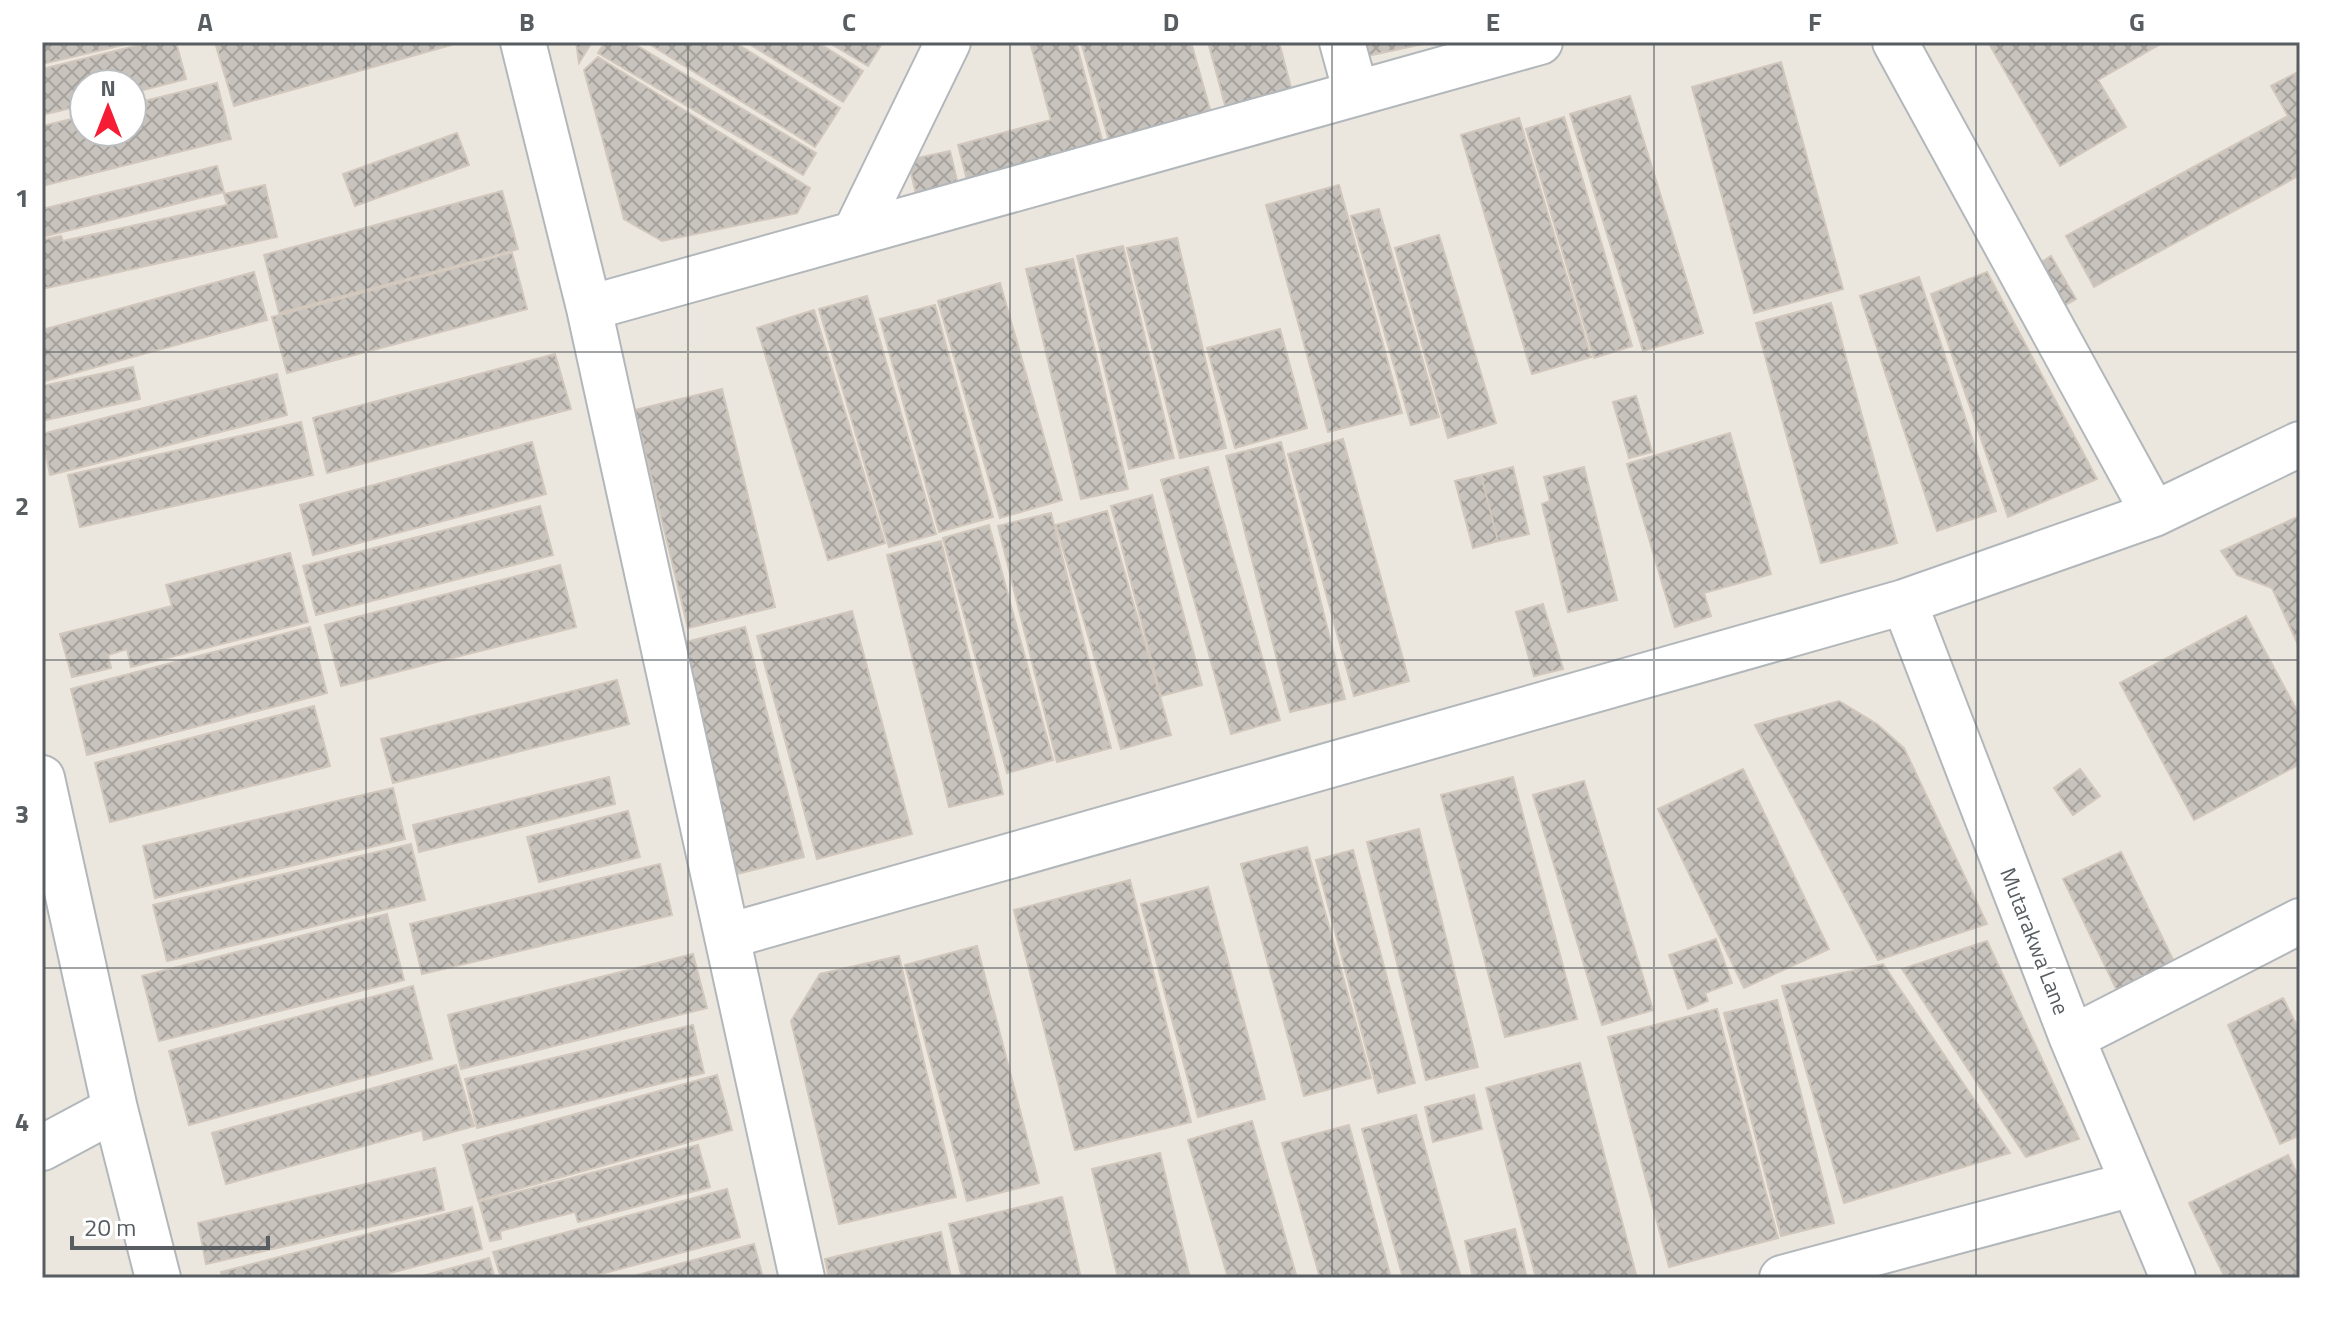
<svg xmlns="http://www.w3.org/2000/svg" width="2342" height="1320" font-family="'Titillium Web',sans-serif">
<defs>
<pattern id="building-cross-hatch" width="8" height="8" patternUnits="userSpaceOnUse" patternTransform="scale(2)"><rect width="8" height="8" fill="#c9c3bd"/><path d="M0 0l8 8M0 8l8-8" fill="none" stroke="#a6a29d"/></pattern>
</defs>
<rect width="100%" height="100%" fill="#ece7de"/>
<!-- building -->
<path fill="url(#building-cross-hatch)" stroke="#d1c7bc" stroke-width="2" d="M42 42H136L42 64Z
M151 42H176L186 79 132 93V84H84V105L42 115V69Z
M230 42H450L451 45 234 106 216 46Z
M576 42H592L579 63Z
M605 42H631L816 153 803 175 598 53Z
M646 42H734L840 108 815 147Z
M746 42H817L863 71 843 102Z
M828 42H883L868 66Z
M1030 42H1076L1104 147 968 184 958 145 1051 120Z
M1081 42H1191L1213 120 1111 148Z
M1208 42H1279L1294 99 1228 116Z
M1363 42H1428V43L1367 56Z
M1988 42H2164L2098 80 2126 127 2060 166Z
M598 57 810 188 797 213 662 241 624 219 584 70Z
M1781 62 1843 289 1754 313 1692 87Z
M2300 71V175L2094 287 2066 236 2288 116 2271 86Z
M217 83 231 139 42 186V126L84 116V132H132V104Z
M1630 96 1703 333 1643 351 1570 114Z
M1564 117 1632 346 1594 358 1526 129Z
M1519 118 1591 357 1532 374 1461 135Z
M457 133 469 165 355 206 343 174Z
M950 151 961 197 919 207 908 160Z
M217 166 224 192 42 237V209Z
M265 185 277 237 42 289V240L61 236 63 241 227 205 224 194Z
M1339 185 1402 413 1328 432 1266 205Z
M502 191 518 249 279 313 264 255Z
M1379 209 1439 417 1411 425 1351 216Z
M1439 235 1496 423 1448 438 1395 248Z
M1177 238 1226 448 1180 458 1127 248Z
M1123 246 1174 458 1129 469 1077 256Z
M512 253 527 309 287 373 272 317Z
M2051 256 2076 299 2051 313 2026 272Z
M1073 259 1128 489 1081 499 1026 269Z
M254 272 267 320 42 382V330Z
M1987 272 2097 479 2008 517 1931 294Z
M1919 277 1996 511 1937 531 1860 296Z
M1000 283 1062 500 1000 518 938 301Z
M867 296 936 534 889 547 819 309Z
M1831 303 1897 543 1821 563 1756 323Z
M935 305 993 517 939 532 880 319Z
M814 310 885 543 828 560 757 328Z
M1280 329 1307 428 1235 448 1207 348Z
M555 354 571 409 327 473 313 418Z
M133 367 140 399 42 421V386Z
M277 374 287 415 50 475 42 434Z
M722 389 775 607 688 628 635 410Z
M1636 396 1652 452 1629 458 1613 402Z
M301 422 313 475 80 527 68 475Z
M1730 433 1771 574 1704 593 1711 616 1675 627 1627 464Z
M1343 439 1409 681 1354 696 1288 454Z
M532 442 546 494 313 555 300 505Z
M1281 442 1345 699 1290 712 1226 456Z
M1208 467 1280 720 1231 734 1161 480Z
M1513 467 1529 534 1498 541 1481 475Z
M1584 467 1617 600 1568 612 1542 504 1550 501 1544 477Z
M1481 475 1498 541 1473 548 1455 481Z
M1152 495 1202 685 1161 696 1111 506Z
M540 506 553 555 316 615 303 566Z
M1107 511 1171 735 1121 749 1056 525Z
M1051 513 1111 748 1057 762 998 526Z
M2300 516V649L2272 588 2237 575 2221 551Z
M989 525 1053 760 1007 773 943 538Z
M941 541 1003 794 949 807 887 555Z
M290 553 308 622 131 667 127 649 108 655 111 668 72 677 60 634 172 606 166 585Z
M560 565 576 627 341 686 325 625Z
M1543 604 1563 669 1534 676 1516 612Z
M852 611 912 834 817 859 757 636Z
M2246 616 2300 716V764L2194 820 2120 683Z
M310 627 327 693 87 755 71 689Z
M745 627 804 857 737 874 678 644Z
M617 680 629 724 393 783 381 739Z
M1839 701 1877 724 1904 748 1987 924 1878 960 1755 725Z
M314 706 330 766 110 822 95 763Z
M1743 769 1829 949 1744 988 1658 809Z
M2080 769 2100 796 2073 815 2054 788Z
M609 777 615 804 419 852 413 825Z
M1513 777 1577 1019 1505 1037 1441 795Z
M1584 781 1653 1010 1602 1025 1533 795Z
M393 788 405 839 155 898 143 846Z
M628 811 640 857 539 882 527 837Z
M1419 829 1478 1067 1426 1080 1367 842Z
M411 844 425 900 167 961 153 905Z
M1307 847 1371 1078 1304 1096 1241 864Z
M1353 850 1415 1083 1378 1093 1316 860Z
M2121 852 2179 972 2121 999 2063 879Z
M660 864 672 915 422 974 410 924Z
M1130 880 1191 1122 1075 1150 1014 910Z
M1208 887 1265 1099 1198 1117 1141 904Z
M387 914 404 980 159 1041 142 976Z
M1716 939 1732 983 1705 993 1708 1001 1688 1009 1669 955Z
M1987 941 2079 1139 2026 1157 1902 969Z
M977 946 1039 1183 967 1201 905 965Z
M693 954 707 1008 461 1069 448 1015Z
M899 956 956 1197 839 1224 791 1021 820 974Z
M1883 964 2010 1153 1844 1203 1782 986Z
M413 986 432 1059 189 1125 169 1051Z
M2283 998 2300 1032V1135L2280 1144 2228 1025Z
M1777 1000 1834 1223 1781 1236 1724 1013Z
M1717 1009 1778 1238 1669 1267 1608 1037Z
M693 1025 704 1073 477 1128 465 1079Z
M1580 1063 1637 1278H1536L1486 1088Z
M456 1065 474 1126 424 1140 422 1130 226 1184 212 1133Z
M717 1075 732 1130 478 1200 463 1145Z
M1474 1095 1482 1129 1433 1142 1425 1107Z
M1416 1115 1461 1278H1403L1362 1129Z
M1252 1121 1297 1278H1228L1188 1140Z
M1349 1125 1391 1278H1320L1282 1143Z
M698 1145 710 1187 578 1222 575 1212 500 1231 501 1239 490 1241 479 1202Z
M1160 1153 1190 1278H1118L1092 1169Z
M2288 1155 2300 1180V1278H2225L2189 1203Z
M435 1168 444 1210 206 1264 198 1223Z
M727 1189 740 1237 586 1278H501L493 1252Z
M1062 1197 1081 1278H962L949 1224Z
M472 1207 482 1249 371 1278H222L221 1272Z
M1515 1229 1527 1278H1473L1465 1241Z
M941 1232 951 1278H829L825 1259Z
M754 1244 763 1278H626Z
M489 1258 495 1278H415Z"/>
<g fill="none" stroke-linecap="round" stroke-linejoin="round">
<!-- minor casing -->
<g stroke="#b2b7bb" stroke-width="48">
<path id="minor" d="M523 42 589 308 802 1278
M1342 42 1356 93
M1895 42 2154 514
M855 233 948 42
M589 308 1540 42
M1904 602 2072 1038 2173 1278
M42 778 115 1109 158 1278
M728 936 1904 602 2154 514 2300 444
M2072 1038 2300 921
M42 1148 115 1109
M1782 1278 2132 1184"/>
</g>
<!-- minor -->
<use href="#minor" stroke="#fff" stroke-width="44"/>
</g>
<!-- grid -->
<path fill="none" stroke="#575d61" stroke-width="2" stroke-opacity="0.55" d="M366 42V1278M688 42V1278M1010 42V1278M1332 42V1278M1654 42V1278M1976 42V1278M42 352H2300M42 660H2300M42 968H2300"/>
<g text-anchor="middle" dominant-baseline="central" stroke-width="6" stroke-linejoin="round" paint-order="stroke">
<!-- street labels -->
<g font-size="22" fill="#575d61" stroke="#fff">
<text transform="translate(2035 941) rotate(69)">Mutarakwa Lane</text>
</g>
</g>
<!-- border -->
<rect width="2342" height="1320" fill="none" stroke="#ffffff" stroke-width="88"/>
<!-- north arrow -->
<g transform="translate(108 108)"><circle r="38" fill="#ffffff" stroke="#bcbec0" stroke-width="2"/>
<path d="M0-6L14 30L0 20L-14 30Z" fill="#f51c33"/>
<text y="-12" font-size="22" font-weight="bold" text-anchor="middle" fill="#575d61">N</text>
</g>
<!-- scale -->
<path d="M72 1236v12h196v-12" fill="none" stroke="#575d61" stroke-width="4"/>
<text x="84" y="1236" font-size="24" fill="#575d61" stroke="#ffffff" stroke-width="6" paint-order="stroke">20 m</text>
<rect x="44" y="44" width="2254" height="1232" fill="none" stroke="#575d61" stroke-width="3"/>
<g font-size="26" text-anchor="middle" font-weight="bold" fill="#575d61">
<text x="205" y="31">A</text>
<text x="527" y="31">B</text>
<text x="849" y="31">C</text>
<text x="1171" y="31">D</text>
<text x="1493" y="31">E</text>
<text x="1815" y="31">F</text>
<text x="2137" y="31">G</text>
<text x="22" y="207">1</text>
<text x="22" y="515">2</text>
<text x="22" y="823">3</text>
<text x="22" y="1131">4</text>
</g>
</svg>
